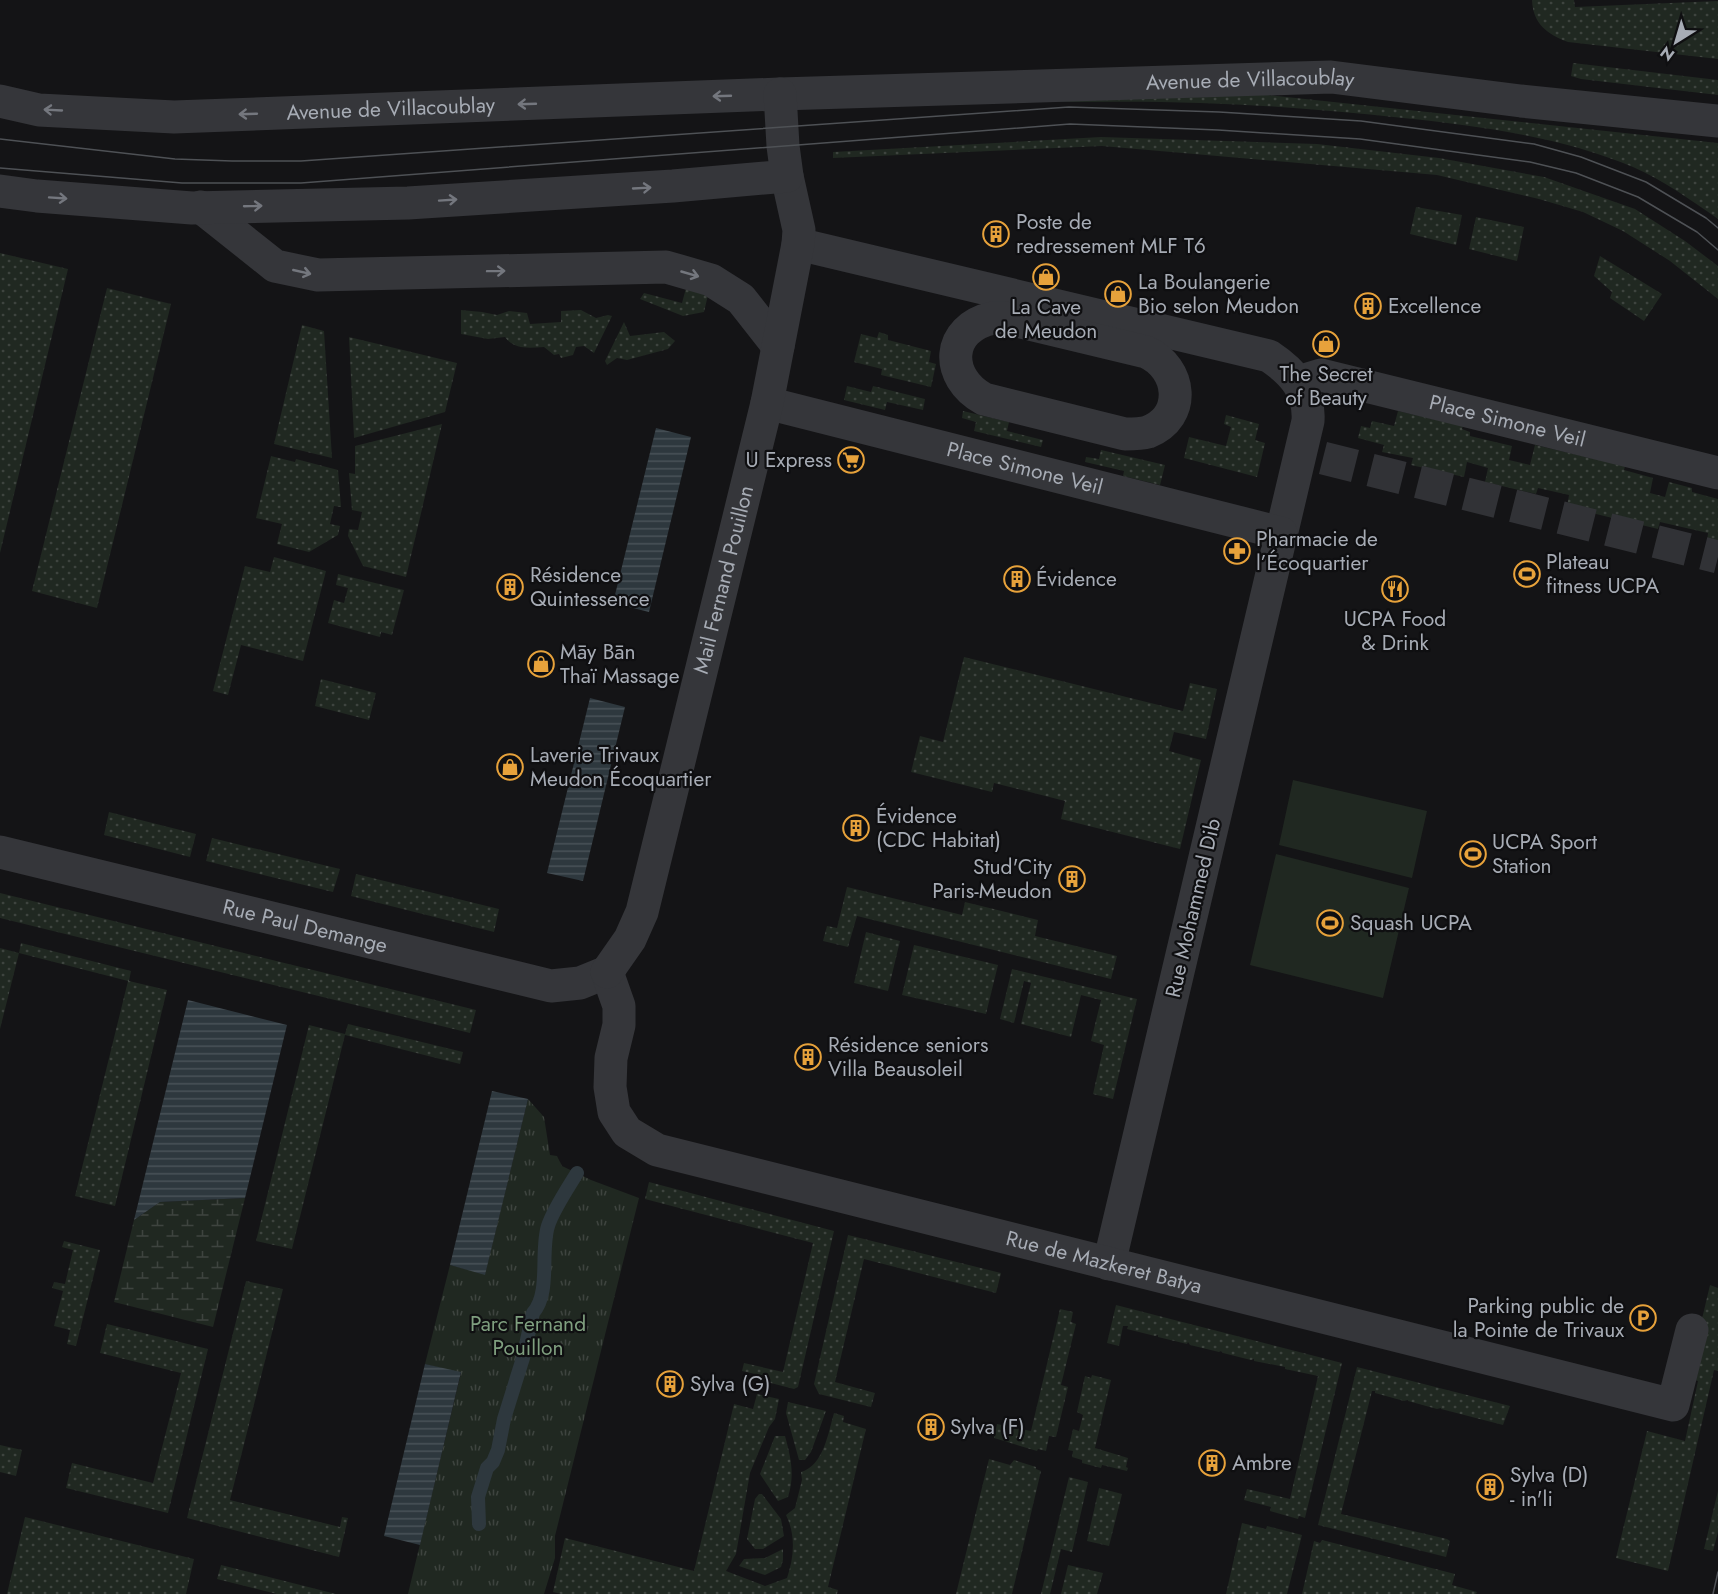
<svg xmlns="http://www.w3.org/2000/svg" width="1718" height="1594" font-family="Jost,sans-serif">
<defs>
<pattern id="grass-dots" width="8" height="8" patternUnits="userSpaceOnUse" patternTransform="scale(1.5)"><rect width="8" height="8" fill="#202821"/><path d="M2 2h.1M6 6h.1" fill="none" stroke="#3e443f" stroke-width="1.8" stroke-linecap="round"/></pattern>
<pattern id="wetland-marsh" width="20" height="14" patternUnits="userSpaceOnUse" patternTransform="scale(1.5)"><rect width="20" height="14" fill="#202821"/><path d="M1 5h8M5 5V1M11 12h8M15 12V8" fill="none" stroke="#3e443f"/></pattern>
<pattern id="park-tufts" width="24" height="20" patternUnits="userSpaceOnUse" patternTransform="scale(1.5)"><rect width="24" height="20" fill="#202821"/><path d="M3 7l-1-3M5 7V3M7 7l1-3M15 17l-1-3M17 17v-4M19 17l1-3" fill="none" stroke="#3e443f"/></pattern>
<pattern id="water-rules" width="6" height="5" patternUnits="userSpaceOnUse" patternTransform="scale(1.5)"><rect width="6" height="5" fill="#2e383e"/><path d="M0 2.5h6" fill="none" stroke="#495258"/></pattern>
</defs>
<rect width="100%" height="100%" fill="#141416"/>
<!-- grass -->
<path fill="url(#grass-dots)" d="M1532 0H1574L1575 7 1718 1V59L1568 42C1547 34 1533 24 1532 0Z
M1573 63 1718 80V95L1581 79 1571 76Z
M1258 94 1718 143V219C1691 200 1663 180 1633 167 1561 137 1480 126 1403 118 1336 111 1268 105 1200 103 1148 101 1097 102 1045 102Z
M1101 137 1317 144 1439 158 1544 177 1635 209 1685 241 1718 266V299L1670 261 1623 231 1583 212 1539 199 1437 175 1102 146 833 158V152Z
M1416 207 1462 215 1456 245 1410 234Z
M1476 217 1524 227 1517 261 1469 249Z
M0 253 68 269 0 553Z
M1600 256 1662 294 1644 321 1610 298 1612 292 1594 276Z
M107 288 171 304 97 608 32 591Z
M686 288 708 295 704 312 683 316 640 299 644 293 682 303Z
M461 310 482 312 497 315 509 311 527 313 530 324 561 322V311L581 310 596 318 608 315 612 316 594 353 584 346 576 347 573 355 561 358 559 354 554 355 544 347C529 348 514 350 505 337L488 339 461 334Z
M624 322 630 336 664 332 675 341 668 349 627 360 617 358 607 365 605 361Z
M302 325 324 331 332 458 274 444Z
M879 332 888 335V340L931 351 929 362 936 364 931 387 881 375 882 369 854 362 861 334 877 338Z
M349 337 457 363 445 412 354 438Z
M847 386 871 392 873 386 925 399 923 410 887 402 885 410 844 400Z
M963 411 1009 422 1007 431 1043 440 1041 447 974 431 976 422 962 418Z
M1398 411 1463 426 1462 429 1470 432V436L1512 446 1509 460 1530 465 1535 445 1625 466 1624 470 1653 478 1650 493 1665 497 1669 482 1692 488V492L1718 499V544L1707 542 1708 533 1660 522 1658 529 1567 507 1569 495 1538 488 1536 494 1485 482 1488 468 1467 462 1464 477 1411 465 1413 458 1382 452 1384 445 1358 438 1361 426 1370 428 1372 421 1394 426Z
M1226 415 1259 424 1255 440 1265 443 1257 477 1184 458 1189 437 1226 446 1231 427 1224 424Z
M442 424 406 577 363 566 348 536 349 529 358 530 362 512 352 510 349 473 355 474V446Z
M1101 450 1165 465 1160 485 1123 476 1124 471 1085 462 1086 457 1099 459Z
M271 456 295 462 296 459 338 470 341 507 334 506 330 524 340 526 338 535 309 552 277 544 282 524 256 518Z
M274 557 326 571 303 661 241 645 228 695 213 691 245 566 270 572Z
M338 574 404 590 392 635 381 632 380 637 328 623 334 600 344 603 348 588 336 585Z
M964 657 1183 711 1190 683 1217 689 1206 739 1174 732 1169 751 1201 760 1180 849 1061 819 1065 801 994 783 992 792 911 772 920 736 943 742Z
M321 679 376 693 369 720 315 706Z
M109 812 196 834 190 857 104 835Z
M212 838 340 869 333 892 206 861Z
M356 874 499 909 494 932 351 896Z
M847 887 962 915 965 902 1038 920 1035 936 1117 956 1111 979 857 916 848 947 823 941 827 926 837 928Z
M0 893 476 1010 470 1033 0 918Z
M866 932 900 941 888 991 854 983Z
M21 943 131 971 129 981 167 990 115 1206 75 1196 128 981 19 953 0 1029V948L19 953Z
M914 945 998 965 986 1014 902 995Z
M1012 969 1137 999 1113 1099 1093 1094 1104 1045 1091 1041 1101 1000 1081 995 1071 1037 1021 1024 1031 983 1024 981 1014 1023 1000 1019Z
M348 1024 463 1052 460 1064 345 1035 292 1249 256 1241 309 1025 345 1034Z
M649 1182 834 1231 798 1387 794 1389 763 1381 764 1376 742 1371 744 1363 783 1372 813 1243 645 1199Z
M848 1235 1001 1273 996 1293 864 1259 835 1382 875 1393 871 1407 819 1394 814 1384Z
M64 1241 100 1250 76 1346 67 1344 70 1330 54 1326 63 1291 52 1288 54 1282 65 1284 73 1250 62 1247Z
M246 1281 283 1289 230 1500 340 1527 342 1517 348 1518 339 1557 187 1518Z
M1710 1285 1718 1288V1371L1714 1370 1668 1571 1616 1558 1647 1431 1685 1441 1698 1381 1688 1378Z
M1116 1305 1342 1363 1305 1518 1299 1516 1298 1519 1270 1511 1271 1507 1244 1500 1247 1489 1290 1499 1318 1376 1285 1369V1367L1254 1361V1359L1251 1360 1223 1353 1221 1351 1219 1352 1190 1345 1188 1342 1187 1344 1158 1337V1335L1155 1336 1127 1329 1128 1326H1123L1119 1346 1107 1343Z
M1060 1309 1073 1312 1071 1322 1076 1324 1061 1385 1068 1387 1056 1437 1049 1436 1046 1451 1038 1449 1037 1451 994 1438 997 1424 1031 1431Z
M107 1324 208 1349 168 1513 66 1488 72 1463 153 1483 181 1373 100 1353Z
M1357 1367 1510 1406 1503 1425 1441 1409V1408L1437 1409 1408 1401V1400L1404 1401 1375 1393V1391H1372L1341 1514 1447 1539 1450 1541 1446 1557 1318 1525Z
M1092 1375 1111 1380 1095 1448 1128 1458 1126 1467 1128 1468 1127 1471 1102 1465 1101 1468 1082 1463V1460L1072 1457 1073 1451 1068 1450 1073 1429 1079 1431 1083 1415 1077 1412 1085 1376 1091 1378Z
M757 1394 779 1399 775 1419 769 1427 750 1473 736 1554 726 1571 765 1586 787 1578C794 1558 796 1535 786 1515L795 1508 802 1480 801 1472C824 1465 828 1433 834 1413L844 1416 843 1422 866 1429 828 1587 838 1590 837 1594H561L553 1592 565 1538 694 1571 734 1404 753 1409Z
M788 1402 826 1411 811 1452 805 1460H799L786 1413Z
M775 1436H785C791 1458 795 1475 788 1497L778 1501 760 1474Z
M0 1445 22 1450 16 1476 0 1472Z
M989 1459 1010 1465 1014 1460 1036 1467V1469L1041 1471 1012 1594H956Z
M1069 1477 1088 1482 1072 1552 1061 1549 1050 1594H1041Z
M1099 1488 1122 1494 1109 1546 1087 1541Z
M1718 1491V1532L1713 1551 1704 1549Z
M759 1494H762L781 1519 784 1536 763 1549H755L747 1539 755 1499Z
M25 1517 194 1559 186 1594H7Z
M1242 1523 1266 1529 1267 1526 1302 1535 1287 1594H1226Z
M1322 1540 1455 1574 1452 1585 1477 1592 1476 1594H1302L1314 1541 1320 1543Z
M783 1549V1560L781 1567 765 1575 739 1566 744 1559 765 1558Z
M221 1565 336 1594H277L217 1579Z
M1068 1565 1103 1573 1097 1594H1061Z"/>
<!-- wetland -->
<path fill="url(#wetland-marsh)" d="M245 1198 213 1327 114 1302 134 1220 160 1202Z"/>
<!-- park -->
<path fill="url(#park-tufts)" d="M528 1099 544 1117 550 1155 557 1156 562 1166 591 1180 639 1198 555 1536V1558L544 1594H408L461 1373 425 1364 450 1265 485 1274Z"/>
<!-- pitch -->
<path fill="#202821" d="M1293 780 1427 811 1412 878 1279 845Z
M1276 854 1409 888 1383 998 1250 965Z"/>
<!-- water -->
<path fill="url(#water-rules)" d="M656 428 691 437 649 612 613 603Z
M590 698 625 707 583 881 547 873Z
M188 1000 287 1025 245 1198 160 1202 134 1220Z
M492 1091 528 1099 485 1275 450 1265Z
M425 1364 461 1372 420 1545 384 1536Z"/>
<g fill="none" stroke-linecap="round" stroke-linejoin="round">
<!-- stream -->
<path stroke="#2e383e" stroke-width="14" d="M479 1524 478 1497 487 1468 493 1462 498 1450 504 1419 523 1358 533 1313C551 1293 540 1251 548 1226 553 1210 568 1188 577 1173"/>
<!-- pedestrian-tunnel -->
<path stroke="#313236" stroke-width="33" stroke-dasharray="33 16" stroke-linecap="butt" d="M1323 458 1718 557"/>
<!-- pedestrian -->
<g stroke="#35363a" stroke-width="33">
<path d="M798 244 1269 356C1293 372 1310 391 1308 421L1109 1264"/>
<path d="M993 318H1005L1146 352C1182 368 1187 417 1148 432 1141 434 1133 434 1125 434L984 399C944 377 946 328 993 318Z"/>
<path id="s1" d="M1298 382 1321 375 1718 473"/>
<path id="s2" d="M767 403 1281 533"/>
</g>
<!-- minor -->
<g stroke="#35363a" stroke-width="33">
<path d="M201 207 275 266 318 275 666 267 711 280 741 299 778 346"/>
<path id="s3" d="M0 852 551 986 580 983 607 972"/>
<path id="s4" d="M607 972 619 1006V1025L611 1058 610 1087 614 1112 627 1132 657 1150 1673 1405 1692 1330"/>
<path id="s5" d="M607 972 630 939 642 912 767 403 798 244 799 230 787 176"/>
</g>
<!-- tertiary -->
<g stroke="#35363a" stroke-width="33">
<path id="s6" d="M0 101 39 110 174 117 780 94 1331 77 1521 101 1718 121"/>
<path d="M0 191 37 196 192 208 408 203 673 186 787 176 783 146 780 94"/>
</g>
<!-- tram -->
<path stroke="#4e5155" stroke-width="1.5" d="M0 139 175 159 232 161H301L1069 107 1219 112 1361 121 1534 144 1581 157 1646 182 1706 218 1718 228
M0 168 182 183H301L1070 124 1218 130 1360 139 1530 162 1576 173 1638 197 1697 232 1718 250
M1713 1594 1718 1572"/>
</g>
<!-- one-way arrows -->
<defs><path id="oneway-shaft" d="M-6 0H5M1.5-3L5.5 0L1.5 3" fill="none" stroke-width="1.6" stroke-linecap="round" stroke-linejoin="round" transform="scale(1.5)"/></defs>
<g stroke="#74777e">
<use href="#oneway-shaft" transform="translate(722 96) rotate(178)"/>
<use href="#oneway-shaft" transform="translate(527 104) rotate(178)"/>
<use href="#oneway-shaft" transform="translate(53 110) rotate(-177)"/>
<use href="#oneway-shaft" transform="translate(248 114) rotate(178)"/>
<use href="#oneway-shaft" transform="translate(642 188) rotate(-3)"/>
<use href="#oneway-shaft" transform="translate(58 198) rotate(4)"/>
<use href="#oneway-shaft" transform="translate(448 200) rotate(-4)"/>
<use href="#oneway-shaft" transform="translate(253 206) rotate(-2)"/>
<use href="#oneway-shaft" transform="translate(496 271) rotate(-1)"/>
<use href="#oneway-shaft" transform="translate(302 272) rotate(13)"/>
<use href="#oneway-shaft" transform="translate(690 274) rotate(16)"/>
</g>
<!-- icons -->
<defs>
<g id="building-ring" transform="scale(1.35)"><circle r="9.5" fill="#0f0f11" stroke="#e7a23b" stroke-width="1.5"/><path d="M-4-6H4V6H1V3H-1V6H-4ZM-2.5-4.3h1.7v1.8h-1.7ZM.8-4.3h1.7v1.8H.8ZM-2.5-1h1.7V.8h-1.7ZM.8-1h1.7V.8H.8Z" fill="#e7a23b"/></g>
<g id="shop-ring" transform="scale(1.35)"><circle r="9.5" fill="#0f0f11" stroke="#e7a23b" stroke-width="1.5"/><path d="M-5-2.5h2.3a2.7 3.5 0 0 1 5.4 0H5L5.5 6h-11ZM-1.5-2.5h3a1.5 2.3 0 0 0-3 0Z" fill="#e7a23b"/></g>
<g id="supermarket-ring" transform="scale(1.35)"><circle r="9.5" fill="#0f0f11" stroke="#e7a23b" stroke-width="1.5"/><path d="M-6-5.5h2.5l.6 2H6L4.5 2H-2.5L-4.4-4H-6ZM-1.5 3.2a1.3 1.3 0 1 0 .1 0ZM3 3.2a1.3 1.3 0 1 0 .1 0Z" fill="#e7a23b"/></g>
<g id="pharmacy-ring" transform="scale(1.35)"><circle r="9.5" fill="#0f0f11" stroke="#e7a23b" stroke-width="1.5"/><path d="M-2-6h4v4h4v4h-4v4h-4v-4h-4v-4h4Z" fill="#e7a23b"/></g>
<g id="stadium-ring" transform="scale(1.35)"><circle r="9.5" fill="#0f0f11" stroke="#e7a23b" stroke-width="1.5"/><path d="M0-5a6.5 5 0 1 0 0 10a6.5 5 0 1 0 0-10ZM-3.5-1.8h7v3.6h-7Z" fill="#e7a23b"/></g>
<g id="restaurant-ring" transform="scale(1.35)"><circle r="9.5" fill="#0f0f11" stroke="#e7a23b" stroke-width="1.5"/><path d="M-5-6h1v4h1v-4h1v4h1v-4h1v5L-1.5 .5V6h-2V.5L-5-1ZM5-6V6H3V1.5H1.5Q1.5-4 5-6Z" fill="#e7a23b"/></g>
<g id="parking-ring" transform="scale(1.35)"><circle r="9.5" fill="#0f0f11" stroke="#e7a23b" stroke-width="1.5"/><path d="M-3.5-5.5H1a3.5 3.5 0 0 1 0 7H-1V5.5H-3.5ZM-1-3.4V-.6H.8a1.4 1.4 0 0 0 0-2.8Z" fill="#e7a23b"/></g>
</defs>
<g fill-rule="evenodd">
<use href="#building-ring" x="996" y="234"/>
<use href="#shop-ring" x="1046" y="277"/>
<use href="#shop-ring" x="1118" y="294"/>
<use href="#building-ring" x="1368" y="306"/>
<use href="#shop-ring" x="1326" y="344"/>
<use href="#supermarket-ring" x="851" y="460"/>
<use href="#pharmacy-ring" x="1237" y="551"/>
<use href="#stadium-ring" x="1527" y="574"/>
<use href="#building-ring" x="1017" y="579"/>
<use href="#building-ring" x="510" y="587"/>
<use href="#restaurant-ring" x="1395" y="589"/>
<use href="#shop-ring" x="541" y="664"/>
<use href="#shop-ring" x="510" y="767"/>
<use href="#building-ring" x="856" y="828"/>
<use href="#stadium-ring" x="1473" y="854"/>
<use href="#building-ring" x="1072" y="879"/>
<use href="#stadium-ring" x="1330" y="923"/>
<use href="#building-ring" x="808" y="1057"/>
<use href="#parking-ring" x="1643" y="1318"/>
<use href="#building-ring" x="670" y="1384"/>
<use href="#building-ring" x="931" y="1427"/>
<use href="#building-ring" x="1212" y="1463"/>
<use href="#building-ring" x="1490" y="1487"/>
</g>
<g text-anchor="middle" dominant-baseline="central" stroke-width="4.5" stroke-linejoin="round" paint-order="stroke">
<!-- street labels -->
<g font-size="21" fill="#a7acb5" stroke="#0f0f11">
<text stroke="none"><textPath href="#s6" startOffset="1252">Avenue de Villacoublay</textPath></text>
<text stroke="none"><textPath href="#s6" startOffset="392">Avenue de Villacoublay</textPath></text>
<text stroke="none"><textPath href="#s1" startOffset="216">Place Simone Veil</textPath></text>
<text stroke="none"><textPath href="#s2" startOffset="266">Place Simone Veil</textPath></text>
<text stroke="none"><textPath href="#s5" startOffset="412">Mail Fernand Pouillon</textPath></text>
<text transform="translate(1193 908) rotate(-77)">Rue Mohammed Dib</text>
<text stroke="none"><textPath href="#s3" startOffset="314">Rue Paul Demange</textPath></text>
<text stroke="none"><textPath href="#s4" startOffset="663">Rue de Mazkeret Batya</textPath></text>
</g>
<!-- poi labels -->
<g font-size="21" fill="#a7acb5" stroke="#0f0f11" text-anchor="start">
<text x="1016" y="222">Poste de<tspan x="1016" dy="24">redressement MLF T6</tspan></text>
<text x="1138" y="282">La Boulangerie<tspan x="1138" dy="24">Bio selon Meudon</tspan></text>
<text x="1388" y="306">Excellence</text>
<text x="1046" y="307" text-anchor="middle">La Cave<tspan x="1046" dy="24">de Meudon</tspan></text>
<text x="1326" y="374" text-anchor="middle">The Secret<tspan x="1326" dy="24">of Beauty</tspan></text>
<text x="832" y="460" text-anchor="end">U Express</text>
<text x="1256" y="539">Pharmacie de<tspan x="1256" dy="24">l’Écoquartier</tspan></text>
<text x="1546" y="562">Plateau<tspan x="1546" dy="24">fitness UCPA</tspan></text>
<text x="530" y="575">Résidence<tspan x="530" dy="24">Quintessence</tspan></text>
<text x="1036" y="579">Évidence</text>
<text x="1395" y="619" text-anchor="middle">UCPA Food<tspan x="1395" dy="24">&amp; Drink</tspan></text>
<text x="560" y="652">Māy Bān<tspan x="560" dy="24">Thaï Massage</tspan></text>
<text x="530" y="755">Laverie Trivaux<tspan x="530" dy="24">Meudon Écoquartier</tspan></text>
<text x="876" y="816">Évidence<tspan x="876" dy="24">(CDC Habitat)</tspan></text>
<text x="1492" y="842">UCPA Sport<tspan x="1492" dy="24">Station</tspan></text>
<text x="1052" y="867" text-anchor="end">Stud'City<tspan x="1052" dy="24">Paris-Meudon</tspan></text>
<text x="1350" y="923">Squash UCPA</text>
<text x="828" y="1045">Résidence seniors<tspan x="828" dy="24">Villa Beausoleil</tspan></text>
<text x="1624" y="1306" text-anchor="end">Parking public de<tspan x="1624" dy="24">la Pointe de Trivaux</tspan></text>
<text x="690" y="1384">Sylva (G)</text>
<text x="950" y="1427">Sylva (F)</text>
<text x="1232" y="1463">Ambre</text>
<text x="1510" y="1475">Sylva (D)<tspan x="1510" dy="24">- in'li</tspan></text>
</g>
<!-- park labels -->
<g font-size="21" fill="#7f9f7f" stroke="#0f0f11">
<text x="528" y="1324">Parc Fernand<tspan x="528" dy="24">Pouillon</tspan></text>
</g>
</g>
<!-- north arrow -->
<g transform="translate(1676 42) rotate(217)" stroke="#0f0f11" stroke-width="4.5" paint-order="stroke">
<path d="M0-4.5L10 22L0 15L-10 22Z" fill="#a7acb5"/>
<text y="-9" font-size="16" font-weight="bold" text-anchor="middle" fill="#a7acb5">N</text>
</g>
</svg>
